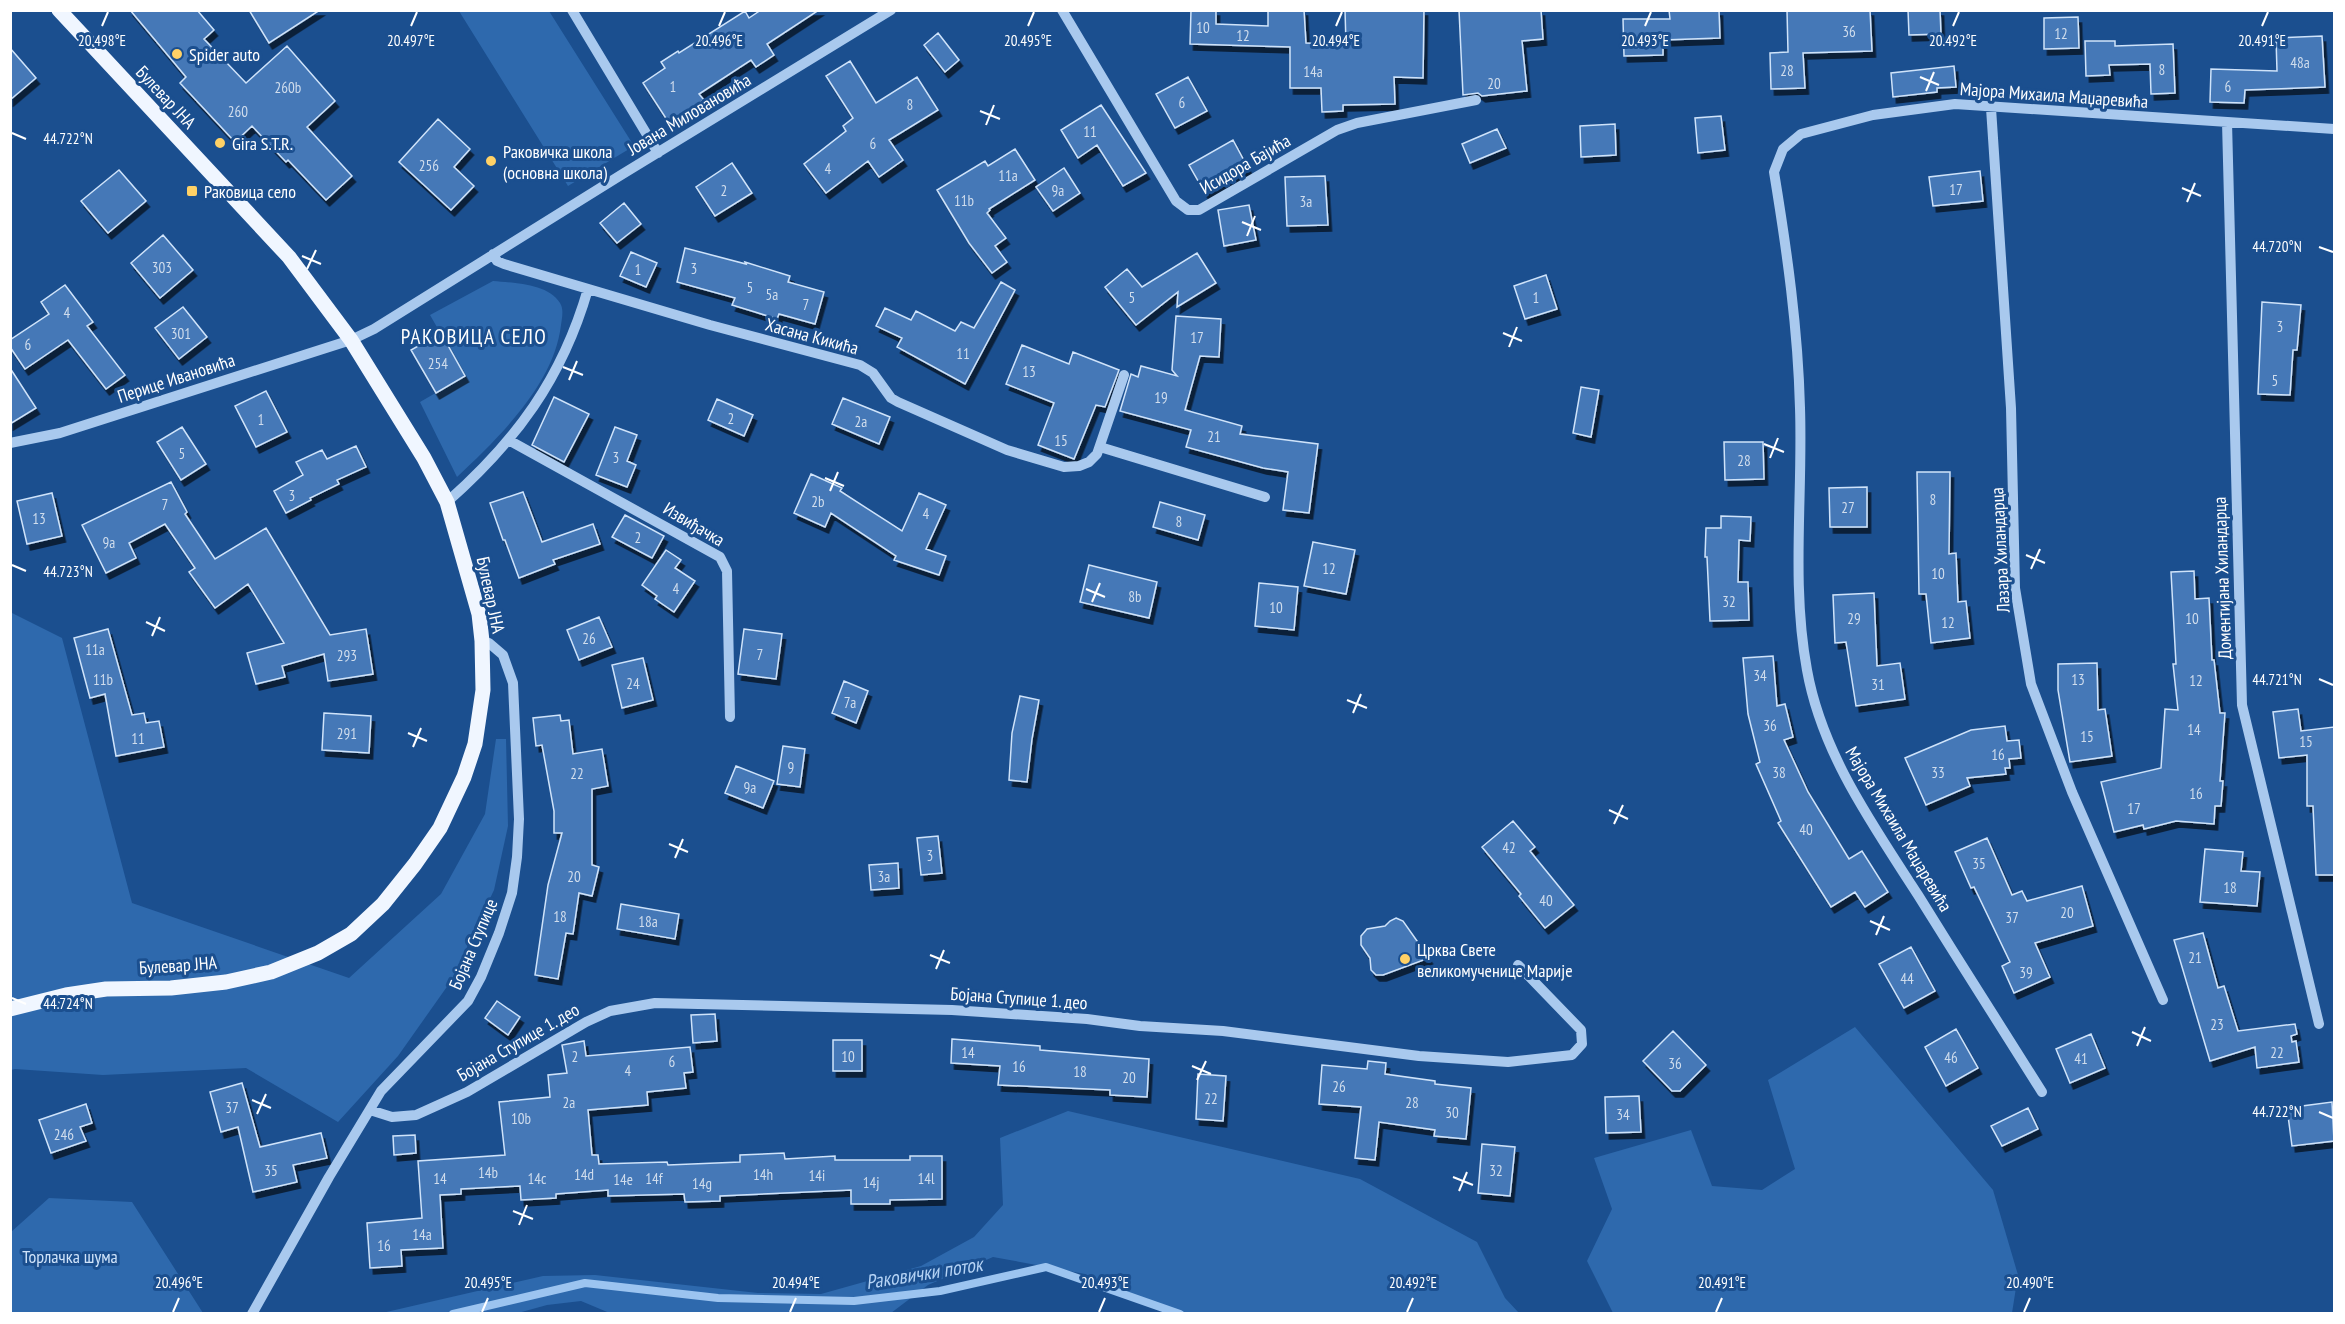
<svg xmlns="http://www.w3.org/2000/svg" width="2345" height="1324" font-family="'PT Sans Narrow',sans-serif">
<defs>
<filter id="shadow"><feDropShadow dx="3.5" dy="6" stdDeviation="0" flood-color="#0009"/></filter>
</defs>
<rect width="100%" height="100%" fill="#1b4f8f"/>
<!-- green -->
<path fill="#2e69ad" d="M459 11H549L634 146 568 186Z
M493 281C512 283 548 283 560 303 564 309 562 318 561 325 554 385 498 438 457 477L420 402 465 376 430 315Z
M10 612 62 638 132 903 349 978 441 894 485 814 496 739H506L508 826 494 890 451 981 398 1056 338 1122 246 1068 103 1075 15 1069 11 1070Z
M1855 1027 1993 1190 2018 1275 2012 1313H1613L1587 1261 1612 1209 1594 1158 1691 1130 1712 1186 1762 1190 1795 1169 1768 1080Z
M1068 1111 1360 1179 1477 1242 1505 1298 1519 1313H1166L1085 1274 993 1257 928 1285 891 1313 612 1314 581 1301 547 1305 518 1313H382L543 1276 595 1275 758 1293 821 1294 921 1266 974 1237 1003 1205 1000 1138Z
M49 1198 132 1202 203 1313H11V1232Z"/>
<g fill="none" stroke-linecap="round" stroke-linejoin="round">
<!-- stream -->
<path stroke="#9cc4f0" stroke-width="8" d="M453 1314 585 1283 718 1298 854 1301 940 1291 1046 1267 1180 1314"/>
</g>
<!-- building -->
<path fill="#4478b7" stroke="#cfe3fa" stroke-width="1.5" filter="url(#shadow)" d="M130 10H197L214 30 204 39 246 83 287 46 335 101 307 127 352 176 326 200 288 160 286 162 252 126 235 142 180 83 186 77Z
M249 10H320L269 43Z
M761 10H819L767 44 774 55 756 67 751 60 699 94 704 100 669 123 643 83 665 68 661 62 678 51 679 53 745 11 749 18Z
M1191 10H1216V24L1268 26V10H1304L1306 43 1346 44 1345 10H1424L1423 78 1394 77 1395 104 1343 105V111L1322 112 1321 88H1290V47L1190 44Z
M1459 10H1541L1543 39 1522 41 1527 91 1482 96 1478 93 1463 95Z
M1669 10H1719L1720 38 1663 40V55L1624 56 1623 19H1670Z
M1787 10H1870L1872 51 1803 53 1805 88 1771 89 1770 53 1788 52Z
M1908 10H1940L1941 34 1909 35Z
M2078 17 2079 48 2044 49V18Z
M938 33 959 60 945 72 924 45Z
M2322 36 2325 87 2245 90 2244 103 2210 102 2211 69 2277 71 2276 38Z
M2085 41H2115V46L2173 44 2175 93 2151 94 2150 64 2109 65 2110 75 2086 76Z
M10 48 36 78 10 100Z
M850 61 876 103 917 77 938 110 889 140 903 160 879 177 868 161 826 193 804 164 846 131 843 126 853 118 826 76Z
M1954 66 1956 87 1937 88V92L1893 97 1891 73Z
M1188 77 1207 111 1175 128 1156 94Z
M1101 105 1146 173 1123 186 1097 145 1078 158 1061 130Z
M1721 116 1725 150 1698 153 1695 118Z
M438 119 470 149 454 167 474 186 451 210 399 162Z
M1615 124 1616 155 1581 157 1580 126Z
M1497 129 1506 148 1470 163 1462 144Z
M1233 140 1248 168 1205 193 1189 165Z
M1015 149 1035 180 989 209 990 210 987 213 1006 238 995 246 1007 262 992 273 969 243 937 190 985 161 988 166Z
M732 163 752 193 715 216 696 187Z
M1064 168 1080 193 1053 211 1036 187Z
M119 170 146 201 108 233 81 201Z
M1980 171 1983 201 1933 206 1929 177Z
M1325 176 1328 225 1287 226 1285 177Z
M624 203 641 224 617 243 600 223Z
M1249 205 1256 240 1224 246 1218 210Z
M163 235 193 270 160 298 131 263Z
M685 248 746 264 745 262 790 276 788 282 824 292 815 324 779 314 777 319 755 312 732 305 735 298 677 282Z
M631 252 657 263 646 287 620 276Z
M1197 253 1216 283 1177 307 1178 292 1136 325 1105 287 1127 269 1142 287Z
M1546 275 1557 309 1525 319 1514 286Z
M1001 282 1015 290 965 384 897 347 902 338 876 326 885 308 911 320 916 311 955 331 961 322 974 328Z
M65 285 93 322 87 326 125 375 106 389 68 340 25 369 10 347V340L49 314 41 302Z
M2262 302 2301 305 2297 350H2293L2290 395 2258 394Z
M183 307 207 337 179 359 155 328Z
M1176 316 1221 319 1219 357 1200 356 1185 410 1242 426 1240 434 1318 444 1309 513 1283 510 1288 472 1263 468 1186 447 1191 430 1120 411 1131 374 1138 377 1141 366 1177 376 1172 370Z
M441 333 465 376 436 393 411 350Z
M1022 345 1069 364 1073 352 1119 370 1105 407 1096 405 1074 459 1038 445 1054 403 1006 384Z
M10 368 36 408 10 424Z
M1581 387 1599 390 1591 437 1573 433Z
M266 391 287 432 256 447 235 406Z
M554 397 589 414 564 462 532 445Z
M843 398 890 417 879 444 832 424Z
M717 399 753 415 744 436 708 420Z
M182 427 206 464 181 480 157 442Z
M615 427 637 435 627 461 636 465 627 487 596 475Z
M1724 442H1763L1764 479 1725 480Z
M356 446 366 467 337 480 339 484 310 498 311 500 286 513 274 491 303 475 296 462 322 450 327 459Z
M1917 472H1950L1949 554 1956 553 1958 602 1966 601 1970 638 1931 643 1926 594H1919Z
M811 474 842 488 840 491 902 531 919 493 946 505 926 549 946 556 939 575 894 560 896 556 831 513 825 527 794 513Z
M171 482 187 512 185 514 215 559 266 528 330 635 366 629 373 674 328 681 324 654 282 666 285 677 256 684 247 653 284 643 248 584 215 608 189 572 195 568 165 524 129 543 136 558 106 573 82 525Z
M1867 487V527H1830L1829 488Z
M523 492 542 542 593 524 600 544 553 560 555 564 519 578 505 540H503L490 503Z
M52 493 62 536 27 544 17 501Z
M1160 502 1205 515 1198 540 1153 527Z
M625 515 664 536 652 558 612 537Z
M1721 516 1751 517 1750 541 1739 540 1738 582H1748L1749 620 1710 621 1707 557H1705L1706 528H1721Z
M1313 542 1355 550 1346 594 1304 586Z
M666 550 681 560 675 568 695 581 674 612 655 599 657 596 642 585Z
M1089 565 1157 582 1149 618 1080 602Z
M2194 571 2195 599 2209 598 2212 660H2214L2220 713H2225L2220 781H2223L2221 806H2215L2214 824 2176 821 2144 829 2143 825 2114 832 2101 782 2161 768 2165 709 2178 710 2173 664H2176L2171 572Z
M1259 583 1298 587 1294 630 1255 626Z
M1874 593 1877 666 1900 663 1905 699 1856 706 1846 642 1835 643 1833 595Z
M599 617 612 647 579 660 567 630Z
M108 629 132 715 144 713 146 723 159 721 164 747 116 756 105 694 90 698 74 638Z
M744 629 782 634 776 679 738 674Z
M1773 656 1777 706 1785 704 1793 737 1784 740 1808 792 1849 859 1862 851 1888 892 1865 907 1855 892 1831 907 1778 823 1781 821 1756 764 1760 762 1748 714 1743 658Z
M643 658 653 700 622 708 612 665Z
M2097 663 2098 710 2105 709 2112 756 2070 762 2058 690V664Z
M844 681 868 691 856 723 832 713Z
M1020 696 1039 700 1032 739 1027 782 1009 780 1012 733Z
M2298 709 2301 731 2334 727V875H2316L2313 806H2307V755L2279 758 2273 712Z
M324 713 371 716 369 753 322 750Z
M560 715 561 721 569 720 573 754 602 749 608 786 592 789V865L599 867 592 896 579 893 573 934 566 933 558 979 535 975 548 885 562 833H554V811L542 745 536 746 533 718Z
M2005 726 2007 741 2019 740 2021 758 2009 759 2010 768H2005L2006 774 1967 778 1970 786 1926 805 1905 758 1971 730Z
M783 746 805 749 800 787 777 784Z
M736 766 774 781 763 808 725 793Z
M1513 821 1535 847 1530 851 1574 905 1545 928 1519 896 1521 894 1482 847Z
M938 836 942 873 921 875 917 838Z
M1987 838 2012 895 2022 891 2027 901 2082 886 2093 926 2035 943 2050 977 2014 993 2002 966 2010 962 1974 887 1971 888 1955 852Z
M2205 849 2243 852 2241 871 2260 872 2257 906 2200 902Z
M898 863 899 888 871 890 869 865Z
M621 904 679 914 675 939 617 929Z
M1396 918 1403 921 1429 958 1383 975H1376L1371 970 1370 958 1361 945V936L1367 929 1385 926 1390 921Z
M2203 933 2218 988 2224 986 2238 1031 2295 1024 2297 1034 2291 1036 2292 1042 2296 1041 2299 1062 2257 1068 2255 1047 2210 1061 2174 940Z
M1911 947 1935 991 1904 1008 1879 964Z
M497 1001 520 1017 508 1035 485 1018Z
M715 1014 717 1041 693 1043 691 1015Z
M1956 1029 1978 1068 1946 1086 1925 1047Z
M1673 1031 1706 1065 1680 1091H1672L1643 1061Z
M2091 1034 2105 1068 2070 1083 2056 1049Z
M952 1039 1040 1046V1050L1149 1059 1147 1097 1110 1095V1090L998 1085 1000 1066 951 1063Z
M833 1040H862V1071H833Z
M584 1041 586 1056 690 1047 693 1072 684 1073 686 1088 647 1092 648 1105 588 1110 592 1155H598L599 1164 667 1162 668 1165 740 1162V1155L784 1153 785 1159 835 1156V1160H910V1156H942V1199L890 1200V1204H851V1190L720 1196V1201L685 1202 684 1194 608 1196V1190L556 1194V1198L521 1200 520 1186 461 1189V1194L440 1195 443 1248 401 1250 402 1266 370 1268 367 1223 422 1218 418 1161 505 1155 499 1102 550 1097 548 1075 567 1073 562 1045Z
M1368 1061 1386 1063 1385 1074 1435 1081V1084L1471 1088 1466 1139 1434 1136 1435 1130 1379 1122 1375 1160 1355 1158 1361 1107 1319 1104 1322 1065 1367 1069Z
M1198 1074 1226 1076 1223 1121 1196 1119Z
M242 1083 260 1147 321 1133 327 1158 293 1165 297 1182 253 1192 238 1127 221 1132 210 1092Z
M1639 1096 1641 1132 1606 1133 1605 1097Z
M2332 1102 2334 1141 2292 1146 2287 1108Z
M86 1104 92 1123 80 1127 86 1141 51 1153 39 1120Z
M2028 1108 2038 1129 2002 1146 1991 1126Z
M415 1135 416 1153 394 1155 393 1136Z
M1482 1144 1515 1147 1510 1196 1478 1193Z"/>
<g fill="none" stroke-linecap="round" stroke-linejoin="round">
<!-- minor -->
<path stroke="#a9c9ee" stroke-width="10" d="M572 10 658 153
M1062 10 1176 201 1188 210H1199L1337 130 1357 123 1476 100
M1991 108 2011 408 2015 588 2031 684 2072 792 2163 1000
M2227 122 2242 705 2319 1024
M493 254 497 261 504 264 710 325 860 365 873 373 891 398 898 402 1007 450 1064 467 1079 466 1089 462 1097 454 1124 375
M510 441 720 557 727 571 730 717
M10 443 60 433 351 340 374 329 621 175 891 10
M1100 447 1265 497
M447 502C516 441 562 379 588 289
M2042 1092C2001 1027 1959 961 1918 895 1873 825 1822 754 1807 670 1791 584 1803 495 1800 408 1798 329 1787 251 1774 172L1783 149 1801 134 1873 115 1955 104 2334 129
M370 1110 392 1117 416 1115 467 1092 586 1022 610 1011 655 1003 952 1010 1087 1019 1140 1026 1223 1031 1419 1056 1508 1062 1572 1055 1582 1044 1581 1030 1518 965
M252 1314 329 1177 381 1091 468 1001 481 977 499 933 512 893 517 857 519 819 513 683 503 655 489 643 482 641"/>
<!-- major -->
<path stroke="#f0f6ff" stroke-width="15" d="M10 1009 66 995 106 989 171 988 226 982 271 972 318 953 351 934 383 904 415 864 440 828 464 777 475 744 483 690 482 641 479 614 447 502 424 458 351 340 289 257 59 10"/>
</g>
<!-- ticks -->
<path fill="none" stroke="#fff" stroke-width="2" d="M102 26 108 12M411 26 417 12M719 26 725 12M1028 26 1034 12M1336 26 1342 12M1645 26 1651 12M1953 26 1959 12M2262 26 2268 12M1920 77 1939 85M1926 91 1934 72M980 111 1000 119M986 125 994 105M12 133 26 139M2182 188 2201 196M2187 202 2195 183M1242 222 1261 230M1247 236 1255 216M2319 247 2333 252M302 256 321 264M307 269 316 250M1503 333 1522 341M1509 347 1517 327M563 367 583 375M569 380 577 361M1764 444 1784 452M1770 458 1778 438M825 478 844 486M830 491 838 472M2026 555 2045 563M12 565 26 571M2031 569 2040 549M1086 589 1105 597M1092 602 1100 583M146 622 165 631M152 636 160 617M2319 679 2333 685M1347 700 1367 708M1353 713 1361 694M408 733 427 741M413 747 421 728M1609 810 1628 819M1614 824 1623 805M669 844 688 852M675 858 683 839M1870 921 1890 930M1876 935 1884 916M930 955 950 963M936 969 944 950M12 998 26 1004M2132 1032 2151 1041M2137 1046 2145 1027M1192 1066 1211 1074M1197 1080 1206 1061M252 1100 271 1108M2319 1112 2333 1118M257 1114 266 1094M1453 1177 1473 1185M1459 1191 1467 1172M513 1211 533 1219M519 1225 527 1205M173 1312 179 1298M482 1312 488 1298M790 1312 796 1298M1099 1312 1105 1298M1407 1312 1413 1298M1716 1312 1722 1298M2024 1312 2030 1298"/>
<!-- markers -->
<g fill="#ffd166" stroke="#1b4f8f" stroke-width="2">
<circle cx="177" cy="54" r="6"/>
<circle cx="220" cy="143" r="6"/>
<circle cx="491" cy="161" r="6"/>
<rect x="186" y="185" width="12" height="12" rx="3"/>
<circle cx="1405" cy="959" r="6"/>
</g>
<g text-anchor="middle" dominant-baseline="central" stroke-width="6" stroke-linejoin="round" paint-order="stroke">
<!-- number labels -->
<g font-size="15" fill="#d0dded">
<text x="1203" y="27">10</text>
<text x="1849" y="31">36</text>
<text x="2061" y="33">12</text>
<text x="1243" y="35">12</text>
<text x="2300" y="62">48a</text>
<text x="2162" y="69">8</text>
<text x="1787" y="70">28</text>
<text x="1313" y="71">14a</text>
<text x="1494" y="83">20</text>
<text x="673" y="86">1</text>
<text x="2228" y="86">6</text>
<text x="288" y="87">260b</text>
<text x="1182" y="102">6</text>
<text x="910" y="104">8</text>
<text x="238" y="111">260</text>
<text x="1090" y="131">11</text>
<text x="873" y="143">6</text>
<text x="429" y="165">256</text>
<text x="828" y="168">4</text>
<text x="1008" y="175">11a</text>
<text x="1956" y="189">17</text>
<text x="724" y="190">2</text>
<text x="1058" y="190">9a</text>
<text x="964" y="200">11b</text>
<text x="1306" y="201">3a</text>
<text x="162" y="267">303</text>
<text x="694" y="268">3</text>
<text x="638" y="269">1</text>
<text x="750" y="287">5</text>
<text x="772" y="294">5a</text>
<text x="1132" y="297">5</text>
<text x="1536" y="297">1</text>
<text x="806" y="304">7</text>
<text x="67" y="312">4</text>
<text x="2280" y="326">3</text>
<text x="181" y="333">301</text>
<text x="1197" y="337">17</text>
<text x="28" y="344">6</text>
<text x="963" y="353">11</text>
<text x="438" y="363">254</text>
<text x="1029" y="371">13</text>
<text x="2275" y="380">5</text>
<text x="1161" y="397">19</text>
<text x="731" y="418">2</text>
<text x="261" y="419">1</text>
<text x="861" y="421">2a</text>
<text x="1214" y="436">21</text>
<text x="1061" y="440">15</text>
<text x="182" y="453">5</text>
<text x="616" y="457">3</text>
<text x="1744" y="460">28</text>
<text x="292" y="495">3</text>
<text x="1933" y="499">8</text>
<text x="818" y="501">2b</text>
<text x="165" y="504">7</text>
<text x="1848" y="507">27</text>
<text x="926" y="513">4</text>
<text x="39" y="518">13</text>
<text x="1179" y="521">8</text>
<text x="638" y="537">2</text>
<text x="109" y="542">9a</text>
<text x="1329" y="568">12</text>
<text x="1938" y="573">10</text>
<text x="676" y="588">4</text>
<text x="1135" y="596">8b</text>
<text x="1729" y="601">32</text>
<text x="1276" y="607">10</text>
<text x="1854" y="618">29</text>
<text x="2192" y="618">10</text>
<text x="1948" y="622">12</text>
<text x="589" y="638">26</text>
<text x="95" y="649">11a</text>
<text x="760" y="654">7</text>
<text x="347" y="655">293</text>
<text x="1760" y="675">34</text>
<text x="103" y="679">11b</text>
<text x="2078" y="679">13</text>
<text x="2196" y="680">12</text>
<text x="633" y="683">24</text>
<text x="1878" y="684">31</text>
<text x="850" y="702">7a</text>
<text x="1770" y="725">36</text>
<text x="2194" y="729">14</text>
<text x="347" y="733">291</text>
<text x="2087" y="736">15</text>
<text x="138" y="738">11</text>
<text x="2306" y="741">15</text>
<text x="1998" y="754">16</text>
<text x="791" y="767">9</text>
<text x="1779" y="772">38</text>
<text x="1938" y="772">33</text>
<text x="577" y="773">22</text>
<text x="750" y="787">9a</text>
<text x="2196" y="793">16</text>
<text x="2134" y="808">17</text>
<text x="1806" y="829">40</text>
<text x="1509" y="847">42</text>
<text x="930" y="855">3</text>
<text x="1979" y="863">35</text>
<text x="574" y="876">20</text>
<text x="884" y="876">3a</text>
<text x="2230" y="887">18</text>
<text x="1546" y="900">40</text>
<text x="2067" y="912">20</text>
<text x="560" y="916">18</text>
<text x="2012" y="917">37</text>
<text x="648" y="921">18a</text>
<text x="2195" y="957">21</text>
<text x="2026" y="972">39</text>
<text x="1907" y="978">44</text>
<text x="2217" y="1024">23</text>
<text x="968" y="1052">14</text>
<text x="2277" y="1052">22</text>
<text x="575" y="1056">2</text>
<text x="848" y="1056">10</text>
<text x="1951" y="1057">46</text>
<text x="2081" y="1058">41</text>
<text x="672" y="1061">6</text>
<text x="1675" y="1063">36</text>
<text x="1019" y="1066">16</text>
<text x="628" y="1070">4</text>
<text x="1080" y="1071">18</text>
<text x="1129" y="1077">20</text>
<text x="1339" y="1086">26</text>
<text x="1211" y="1098">22</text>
<text x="569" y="1102">2a</text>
<text x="1412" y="1102">28</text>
<text x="232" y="1107">37</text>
<text x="1452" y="1112">30</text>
<text x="1623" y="1114">34</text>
<text x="521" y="1118">10b</text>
<text x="64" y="1134">246</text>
<text x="271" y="1170">35</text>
<text x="1496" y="1170">32</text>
<text x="488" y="1172">14b</text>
<text x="584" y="1174">14d</text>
<text x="763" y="1174">14h</text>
<text x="817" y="1175">14i</text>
<text x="440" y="1178">14</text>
<text x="537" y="1178">14c</text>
<text x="654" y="1178">14f</text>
<text x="926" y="1178">14l</text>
<text x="623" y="1179">14e</text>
<text x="871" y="1182">14j</text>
<text x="702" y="1183">14g</text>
<text x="422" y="1234">14a</text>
<text x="384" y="1245">16</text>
</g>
<!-- poi labels -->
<g font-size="18" fill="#fff" stroke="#1b4f8f" text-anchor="start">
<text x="189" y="54">Spider auto</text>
<text x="232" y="143">Gira S.T.R.</text>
<text x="503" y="151">Раковичка школа<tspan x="503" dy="21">(основна школа)</tspan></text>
<text x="204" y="191">Раковица село</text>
<text x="1417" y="949">Црква Свете<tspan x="1417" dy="21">великомученице Марије</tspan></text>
</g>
<!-- street labels -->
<g font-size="18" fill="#fff" stroke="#1b4f8f">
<text transform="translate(2054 95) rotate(4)">Мајора Михаила Маџаревића</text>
<text transform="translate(166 97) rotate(47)">Булевар ЈНА</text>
<text transform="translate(689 114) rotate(-31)">Јована Миловановића</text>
<text transform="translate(1245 164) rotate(-30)">Исидора Бајића</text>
<text transform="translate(812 336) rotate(15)">Хасана Кикића</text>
<text transform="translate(176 378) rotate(-18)">Перице Ивановића</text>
<text transform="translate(694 524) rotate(31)">Извиђачка</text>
<text transform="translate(2000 550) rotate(-93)">Лазара Хиландарца</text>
<text transform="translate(2222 578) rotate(-92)">Доментијана Хиландарца</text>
<text transform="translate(491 595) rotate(78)">Булевар ЈНА</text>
<text transform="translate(1899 829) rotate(59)">Мајора Михаила Маџаревића</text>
<text transform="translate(473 944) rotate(-67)">Бојана Ступице</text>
<text transform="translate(178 965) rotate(-4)">Булевар ЈНА</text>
<text transform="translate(1019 998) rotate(4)">Бојана Ступице 1. део</text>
<text transform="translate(518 1042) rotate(-30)">Бојана Ступице 1. део</text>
</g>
<!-- park labels -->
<g font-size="18" fill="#cfe3fa" stroke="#1b4f8f">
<text x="70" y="1256">Торлачка шума</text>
</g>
<!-- water labels -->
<g font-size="20" font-style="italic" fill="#b5d3f5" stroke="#1b4f8f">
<text transform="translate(924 1273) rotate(-9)">Раковички поток</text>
</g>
<!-- quarter labels -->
<g font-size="21" letter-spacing="1.5" fill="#fff" stroke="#1b4f8f">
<text x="474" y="336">РАКОВИЦА СЕЛО</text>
</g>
</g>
<g font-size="15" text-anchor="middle" fill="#fff" stroke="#1b4f8f" stroke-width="6" stroke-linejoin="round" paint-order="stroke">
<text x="1336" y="46">20.494°E</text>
<text x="1645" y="46">20.493°E</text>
<text x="2262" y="46">20.491°E</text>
<text x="102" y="46">20.498°E</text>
<text x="411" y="46">20.497°E</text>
<text x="719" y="46">20.496°E</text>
<text x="1028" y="46">20.495°E</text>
<text x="1953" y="46">20.492°E</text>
<text x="68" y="144">44.722°N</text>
<text x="2277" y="252">44.720°N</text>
<text x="68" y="577">44.723°N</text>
<text x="2277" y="685">44.721°N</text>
<text x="68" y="1009">44.724°N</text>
<text x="2277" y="1117">44.722°N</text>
<text x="179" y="1288">20.496°E</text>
<text x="488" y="1288">20.495°E</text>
<text x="796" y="1288">20.494°E</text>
<text x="1105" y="1288">20.493°E</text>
<text x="1413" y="1288">20.492°E</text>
<text x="1722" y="1288">20.491°E</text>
<text x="2030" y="1288">20.490°E</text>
</g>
<!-- border -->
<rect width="2345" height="1324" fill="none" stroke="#ffffff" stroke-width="24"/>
</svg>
